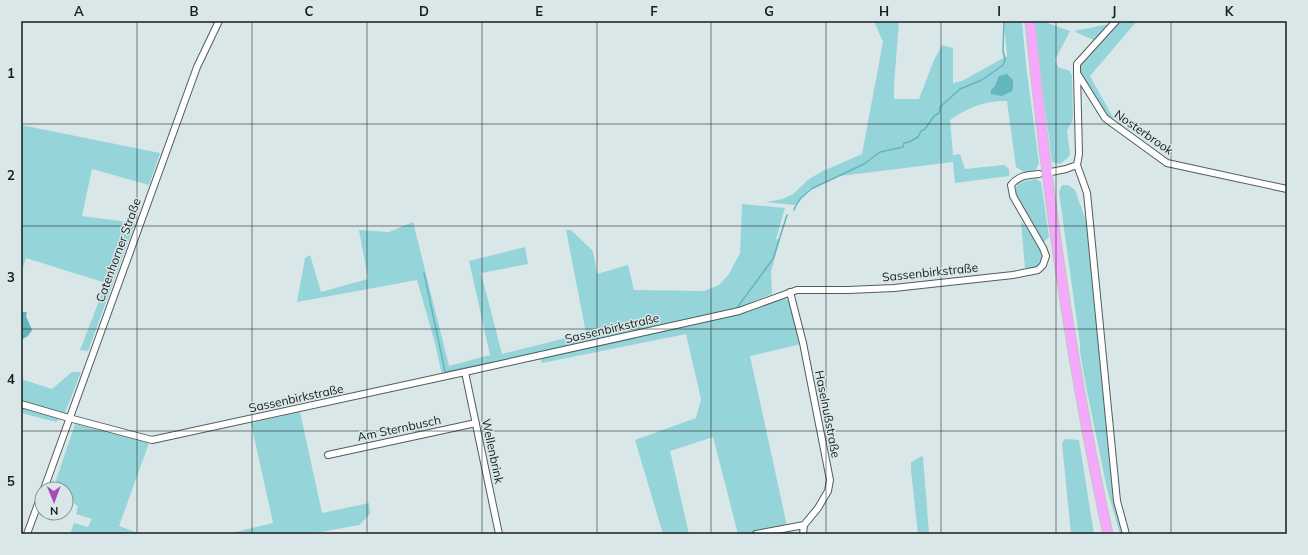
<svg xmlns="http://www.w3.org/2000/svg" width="1308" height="555" font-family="Mulish,sans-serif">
<rect width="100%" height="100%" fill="#d9e7e8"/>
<!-- green -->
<path fill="#95d4d9" d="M874 21H899L894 85V99H919L934 60 942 45 953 48V83L962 81 1007 56 1004 21H1022L1026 65 1039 163 1036 170 1024 172 1016 167 1007 101C986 100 967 108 950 120L953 155 960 154 965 169 1004 165 1009 169V176L955 183 953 162 840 176 809 189 794 205 766 202 783 199 793 194 809 179 823 171 862 154 883 42Z
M1034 21H1042L1070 31 1055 60 1058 67 1070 71 1072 76 1073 117 1072 122 1067 130 1070 154 1069 157 1060 164 1052 162Z
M1121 21H1137L1090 76 1115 121 1108 118 1079 71C1084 56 1109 34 1121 21Z
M1112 24 1096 41 1075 32 1076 30C1089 29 1100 25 1112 24Z
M21 125 160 153 149 185 92 169 82 216 135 223 88 351 80 350 106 283 26 258 21 274Z
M1036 179 1041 182 1049 237 1044 242 1016 193V187L1021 182Z
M1062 185H1068L1075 190 1086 221 1116 502 1124 534H1120L1107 489 1086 386 1080 352V344L1059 192Z
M742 204 785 208 776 239 780 240 771 271 772 294 744 305 746 313 784 299 791 301 801 344 750 356 787 526 745 534H738L713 437 670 451 689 534H663L635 440 696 418 701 399 686 334 542 363 538 352 464 371 442 375 435 343 417 280 297 302 305 258 310 255 321 292 368 279 359 230 389 232 413 222 449 366 490 355 469 261 525 247 528 264 481 273 502 354 586 333 566 230H571L593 251 597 274 628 265 634 290 704 291 719 285 729 274 740 253Z
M1021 221C1028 231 1051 256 1037 266 1033 268 1029 269 1025 268Z
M72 372H81L65 413 56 422 21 413V379L52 389Z
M300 412 322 513 369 503 370 514 359 525 321 532 302 534H227L273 523 251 423Z
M75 424 149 443 119 526 141 534H70L74 523 88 527 92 519 76 514 78 506 66 499V489H53Z
M1065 439 1079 440 1094 534H1071L1062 443Z
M922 456 923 457 929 534H918L911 470V462Z"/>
<!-- water -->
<path fill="#64b6bd" d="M1007 74 1013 80V88L1012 91 1002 96 991 94V90L995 86 999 76Z
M21 312H26L27 313 26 316 32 330 28 336 21 340Z"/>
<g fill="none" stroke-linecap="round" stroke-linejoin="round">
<!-- stream -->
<path stroke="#64b6bd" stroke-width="1.5" d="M794 210 796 205 801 198 811 189 864 164 880 152 903 147 904 143 909 142 918 137 921 131 925 129 934 116 939 113 940 107 960 89 982 80 1003 65 1005 60 1003 51 1004 21
M424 273 445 371 446 372 494 362
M644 329 736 309 773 259 787 215
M648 335 667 330
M581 343 636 331
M500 361 574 344
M529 361 635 338"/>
<!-- minor casing -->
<g stroke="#515d5e" stroke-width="8">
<path id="minor" d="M1116 21 1077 64V73L1105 118 1167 163 1287 189
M1077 73 1079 154 1077 165 1087 193 1117 501 1126 534
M1051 172 1066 169 1077 165
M790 292 803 343 830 480 828 491 818 508 804 525 803 534
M465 372 499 534
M21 404 69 418 152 440 465 372 739 311 797 290H848L894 288 1013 275 1038 270 1043 265 1046 256 1043 248 1013 196 1011 185C1019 175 1028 175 1039 174
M328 455 476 423
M44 489 197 67 219 21
M27 534 42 493
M756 534 804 525"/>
</g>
<!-- highway casing -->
<g stroke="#c3c4c4" stroke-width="11">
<path id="highway" d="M1030 21C1047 193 1071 365 1108 534"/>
</g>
<!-- minor -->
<use href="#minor" stroke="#fff" stroke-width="6"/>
<!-- highway -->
<use href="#highway" stroke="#f4a9fd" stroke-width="9"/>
</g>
<!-- grid -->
<path fill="none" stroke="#181d1e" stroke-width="1" stroke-opacity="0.55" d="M137 21V534M252 21V534M367 21V534M482 21V534M597 21V534M711 21V534M826 21V534M941 21V534M1056 21V534M1171 21V534M21 124H1287M21 226H1287M21 329H1287M21 431H1287"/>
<g text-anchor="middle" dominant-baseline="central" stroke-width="3" stroke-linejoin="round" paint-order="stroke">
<!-- street labels -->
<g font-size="12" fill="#181d1e" stroke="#d9e7e8">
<text transform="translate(1144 132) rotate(35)">Nosterbrook</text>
<text transform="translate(118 250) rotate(-70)">Catenhorner Straße</text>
<text transform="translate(930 272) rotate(-6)">Sassenbirkstraße</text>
<text transform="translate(612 328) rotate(-13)">Sassenbirkstraße</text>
<text transform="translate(296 398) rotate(-12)">Sassenbirkstraße</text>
<text transform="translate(828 414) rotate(79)">Haselnußstraße</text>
<text transform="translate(399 428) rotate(-12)">Am Sternbusch</text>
<text transform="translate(493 451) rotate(78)">Wellenbrink</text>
</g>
</g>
<!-- border -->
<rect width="1308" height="555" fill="none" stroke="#d9e7e8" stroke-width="44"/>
<!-- north arrow -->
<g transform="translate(54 501) rotate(179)"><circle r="19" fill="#d9e7e8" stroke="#8c9697"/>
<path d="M0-3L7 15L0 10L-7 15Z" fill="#aa4cb6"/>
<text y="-6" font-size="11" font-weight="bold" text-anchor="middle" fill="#181d1e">N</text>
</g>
<rect x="22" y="22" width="1264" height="511" fill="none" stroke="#181d1e" stroke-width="1.5"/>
<g font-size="13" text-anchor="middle" font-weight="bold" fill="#181d1e">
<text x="79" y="16">A</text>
<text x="194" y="16">B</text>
<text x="309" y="16">C</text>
<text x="424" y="16">D</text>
<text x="539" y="16">E</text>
<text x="654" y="16">F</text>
<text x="769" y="16">G</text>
<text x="884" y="16">H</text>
<text x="999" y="16">I</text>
<text x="1114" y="16">J</text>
<text x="1229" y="16">K</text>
<text x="11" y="78">1</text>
<text x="11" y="180">2</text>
<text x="11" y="282">3</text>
<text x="11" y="384">4</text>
<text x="11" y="486">5</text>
</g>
</svg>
